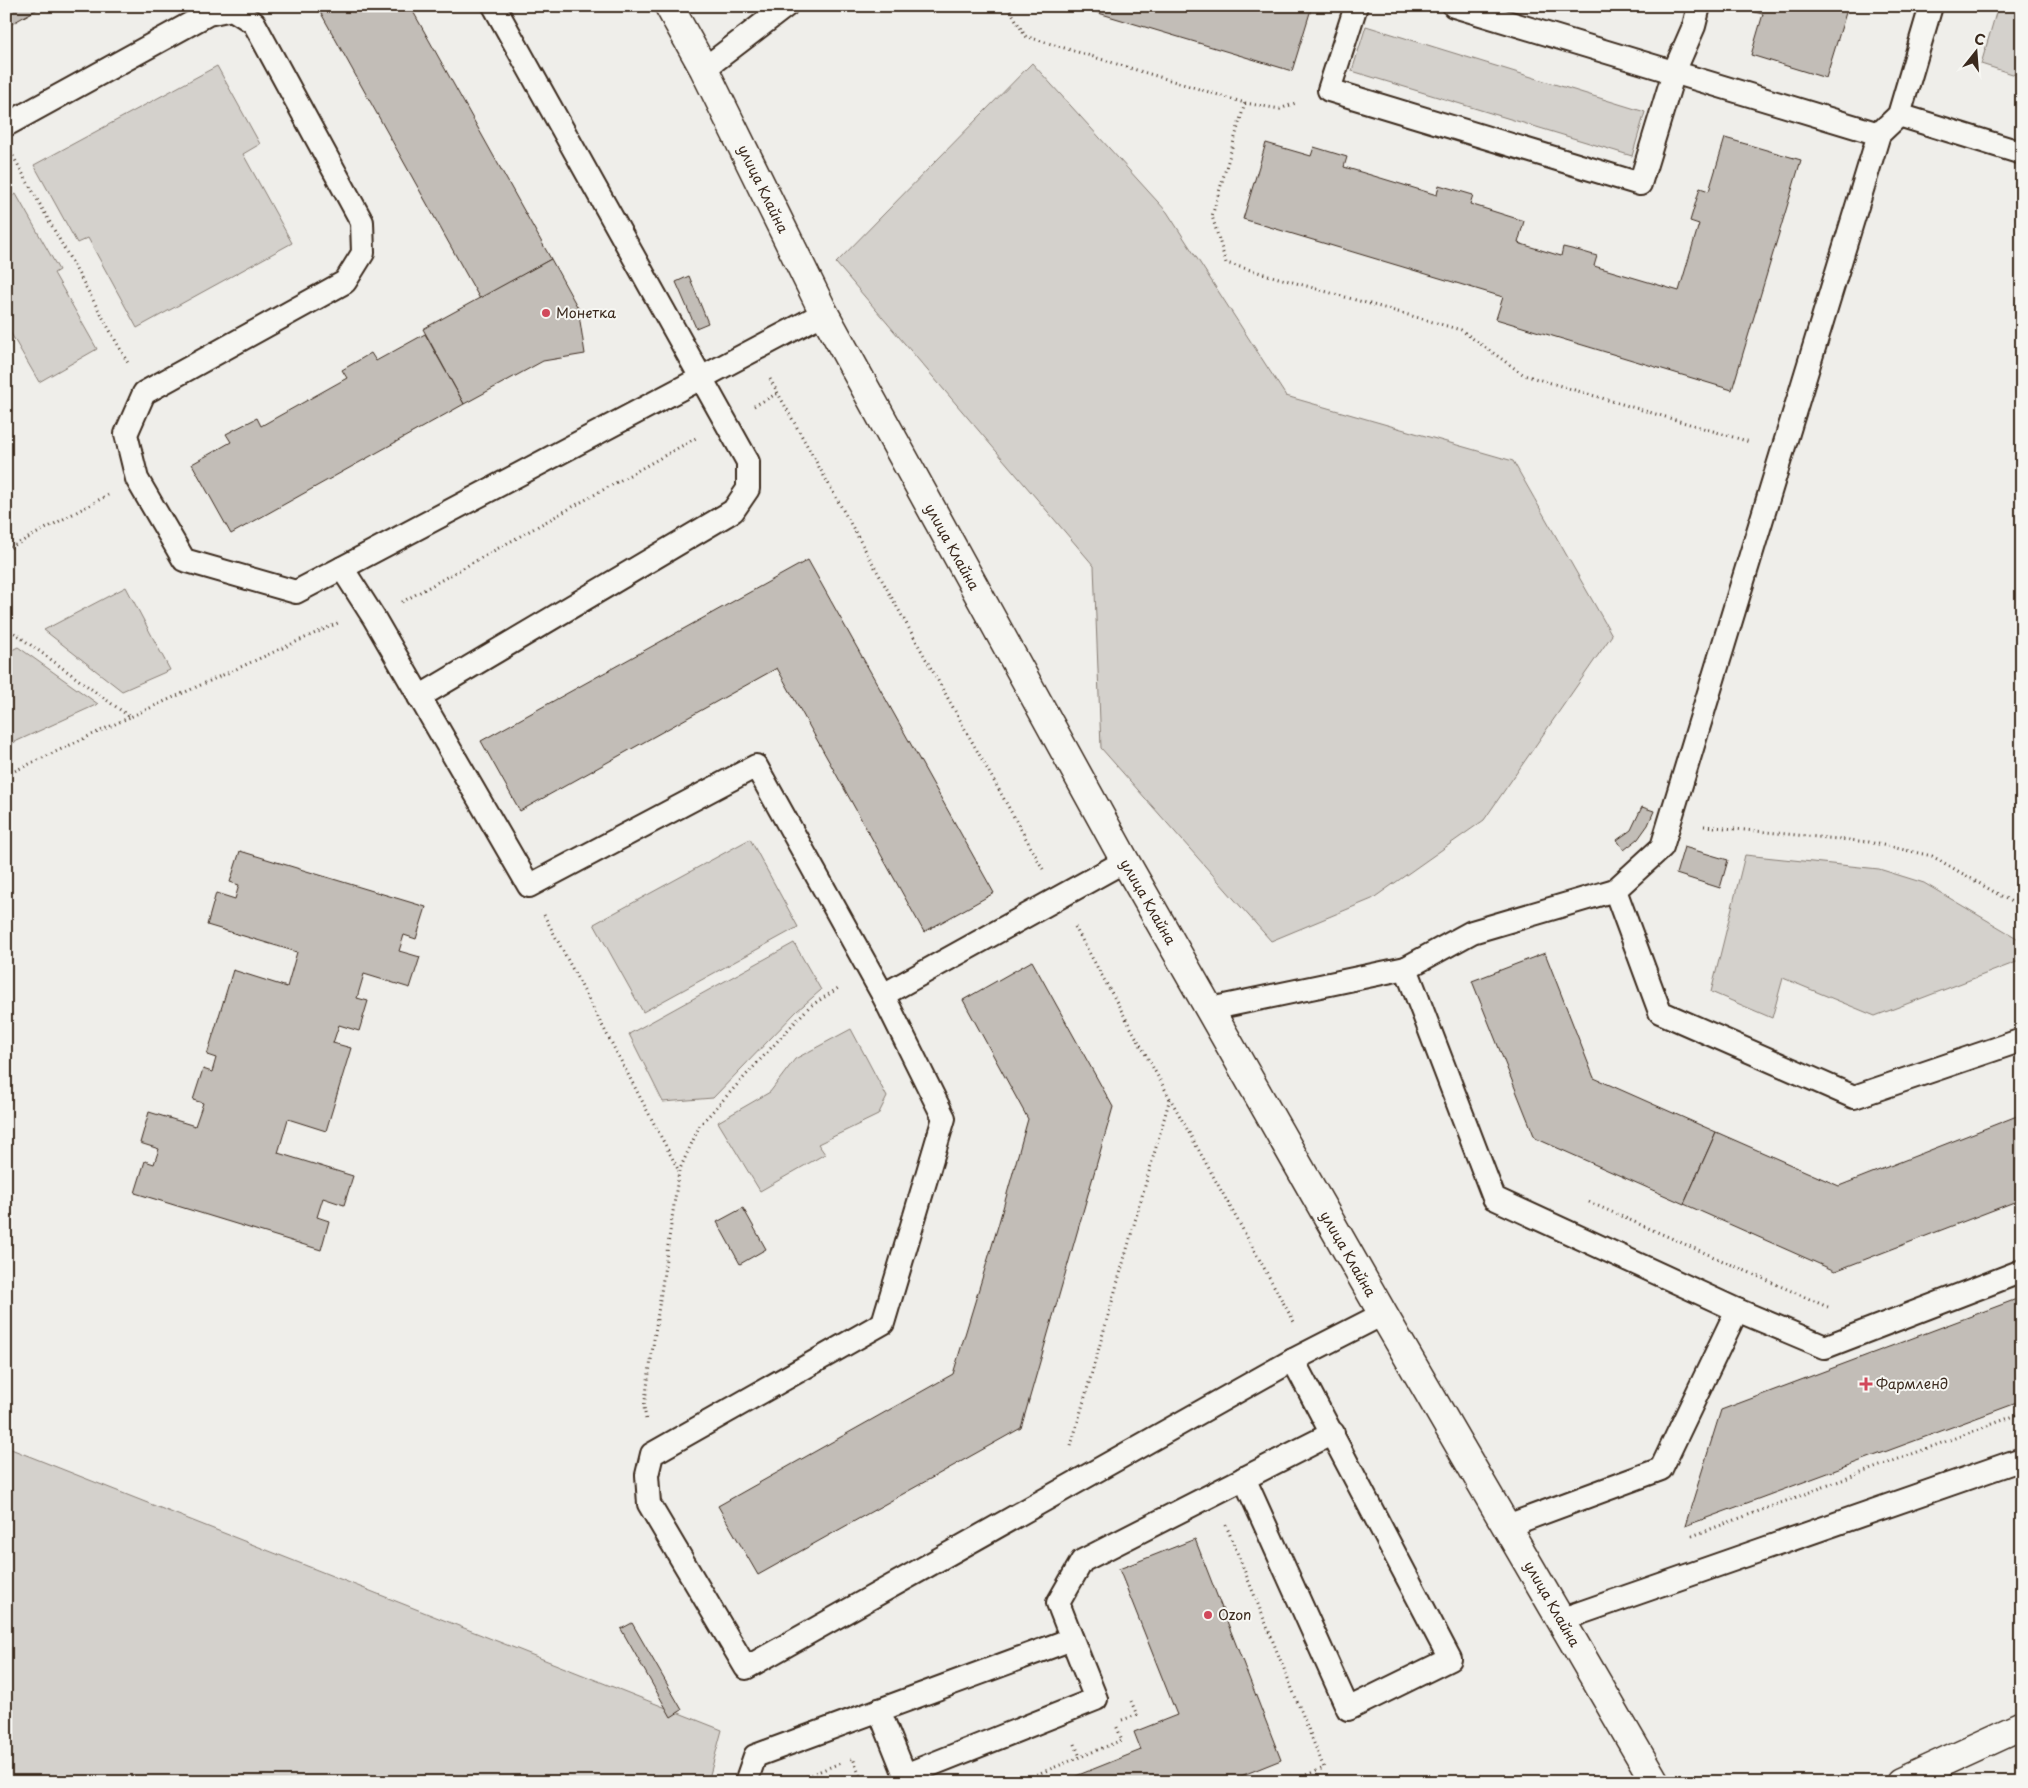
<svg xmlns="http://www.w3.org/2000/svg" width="2028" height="1788" font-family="'Playpen Sans',sans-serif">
<rect width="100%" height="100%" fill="#efeeea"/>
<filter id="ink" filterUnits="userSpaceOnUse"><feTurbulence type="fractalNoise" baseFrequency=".02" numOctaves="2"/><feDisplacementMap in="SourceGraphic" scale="10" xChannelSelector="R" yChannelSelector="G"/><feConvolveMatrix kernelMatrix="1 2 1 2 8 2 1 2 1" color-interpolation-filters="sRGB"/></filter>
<g filter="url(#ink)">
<g fill="#d4d1cc" stroke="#887e75">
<polygon points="1998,6 2022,6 2022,77 1981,64"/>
<polygon points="1366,26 1645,112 1632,156 1352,71"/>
<polygon points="1032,63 1167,212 1286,396 1513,461 1612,635 1484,820 1372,899 1271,941 1101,748 1094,566 836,263"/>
<polygon points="217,66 260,144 243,154 292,243 137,328 88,238 77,243 34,165"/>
<polygon points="16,194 59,270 54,273 97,349 39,382 6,325 6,199"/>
<polygon points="126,587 170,670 122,691 44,630"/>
<polygon points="18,647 98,704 6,746 6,653"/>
<polygon points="750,839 798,927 643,1012 594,924"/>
<polygon points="1745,855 1879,869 1924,883 2022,941 2022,960 1875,1016 1783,978 1772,1018 1711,992"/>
<polygon points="794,943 821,990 797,1011 713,1098 663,1102 629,1034"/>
<polygon points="851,1029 887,1097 878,1115 818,1144 825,1154 760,1191 718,1122 770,1092 795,1059"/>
<polygon points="6,1447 722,1730 708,1782 6,1782"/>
</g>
<g fill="#c2bdb7" stroke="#3b2a1e">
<polygon points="6,6 43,6 6,27"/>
<polygon points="317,6 410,6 551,259 480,299"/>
<polygon points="1075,6 1312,6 1292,71"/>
<polygon points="1756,6 1848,6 1826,78 1751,55 1763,14 1754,12"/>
<polygon points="1725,138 1801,160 1732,390 1496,319 1503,297 1243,219 1266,143 1311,156 1314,147 1347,157 1344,167 1437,195 1439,185 1473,195 1470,204 1524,221 1518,243 1561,256 1563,247 1580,251 1597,256 1594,266 1679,291 1699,224 1690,221 1700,188 1709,191"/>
<polygon points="551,259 578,308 585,354 543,361 464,404 423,329"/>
<polygon points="689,276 708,323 696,328 676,282"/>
<polygon points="425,334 464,404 231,534 192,464 231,442 226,434 257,418 261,426 347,378 342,370 371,353 376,361"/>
<polygon points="808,560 994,893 924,932 777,668 520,811 481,741"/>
<polygon points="1642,807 1654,811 1648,825 1638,839 1624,850 1617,840 1631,830"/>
<polygon points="1684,847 1728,860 1720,888 1676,874"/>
<polygon points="240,851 426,907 416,939 404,935 399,951 420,957 410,988 364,974 357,998 368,1001 359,1031 339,1025 333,1043 351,1048 326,1131 288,1119 278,1153 353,1176 344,1205 323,1198 317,1217 329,1221 321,1250 135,1193 145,1161 154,1164 159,1149 140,1143 149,1112 195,1126 203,1103 193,1100 203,1069 212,1072 216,1058 207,1055 233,970 287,987 297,952 207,925 216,893 235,899 239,885 230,882"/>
<polygon points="1545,953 1594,1078 1716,1132 1684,1204 1535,1138 1472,981"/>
<polygon points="1032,961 1113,1107 1021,1428 758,1575 718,1506 953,1374 998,1226 1028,1119 963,1000"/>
<polygon points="2022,1114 2022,1199 1835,1271 1684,1204 1716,1132 1839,1186"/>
<polygon points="743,1208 766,1249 740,1264 717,1222"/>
<polygon points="2022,1297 2022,1401 1685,1526 1721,1410"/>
<polygon points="1195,1539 1281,1760 1226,1782 1061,1782 1141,1750 1134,1732 1177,1715 1119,1569"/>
<polygon points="632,1623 682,1710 671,1717 621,1629"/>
</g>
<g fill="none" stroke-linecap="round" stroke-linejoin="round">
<defs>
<g id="service">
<polyline points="1356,6 1329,90 1640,184 1674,72 1694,26 1699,6"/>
<polyline points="1454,6 1879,134"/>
<polyline points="1931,6 1899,115 1879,134 1662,847 1615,890 1472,932 1406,968 1494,1198 1737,1310 1825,1347 2022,1271"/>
<polyline points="704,69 786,6"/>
<polyline points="1899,115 2022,153"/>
<polyline points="6,125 208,14 232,9 254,23 362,222 363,253 345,282 144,393 126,434 137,479 184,560 296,592 342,568 374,618 529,886 756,766 883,995 944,1118 883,1323 652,1454 647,1475 649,1504 746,1668 1293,1360 1383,1314"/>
<polyline points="342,568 824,313"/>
<polyline points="419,697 733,511 748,489 748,462 494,6"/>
<polyline points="1615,890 1660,1012 1854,1097 2022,1040"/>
<polyline points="883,995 1125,861"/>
<polyline points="1210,1009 1406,968"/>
<polyline points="1244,1478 1348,1709 1450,1659 1293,1360"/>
<polyline points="1507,1526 1661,1469 1737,1310"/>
<polyline points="1560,1620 2022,1459"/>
<polyline points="879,1710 905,1775 1096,1699 1072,1639"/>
<polyline points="746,1782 755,1756 1072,1639 1058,1603 1082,1561 1333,1433"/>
</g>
<polyline id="minor" points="669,6 704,69 824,313 1125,861 1383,1314 1655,1782"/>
<polyline id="secondary" points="1900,1782 2022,1726"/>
</defs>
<use href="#service" stroke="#3b2a1e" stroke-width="26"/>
<use href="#minor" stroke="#3b2a1e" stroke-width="31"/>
<use href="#secondary" stroke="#3b2a1e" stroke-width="31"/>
<g stroke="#3b2a1e" stroke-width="3" stroke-dasharray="1 4" stroke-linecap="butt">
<polyline points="1008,6 1025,36 1245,103 1212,216 1226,263 1461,330 1524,375 1750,442"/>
<polyline points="1245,103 1280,109 1298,102"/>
<polyline points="13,156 128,363"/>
<polyline points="770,379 1043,869"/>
<polyline points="754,406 778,393"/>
<polyline points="6,550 108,495"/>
<polyline points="402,602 696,438"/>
<polyline points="6,627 130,717 338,623"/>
<polyline points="6,775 130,717"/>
<polyline points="1704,826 1869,842 1932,856 2022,908"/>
<polyline points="544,915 679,1171"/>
<polyline points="1075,927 1294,1322"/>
<polyline points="1589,1202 1830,1308"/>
<polyline points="646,1419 644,1407 679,1171 700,1125 809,1007 840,987"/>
<polyline points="1071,1446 1170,1098"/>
<polyline points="1226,1525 1324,1768 1288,1782"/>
<polyline points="1692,1536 2022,1413"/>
<polyline points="1122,1720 1137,1715 1131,1701"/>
<polyline points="1075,1744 1080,1757"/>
<polyline points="851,1759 853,1758 862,1782"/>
<polyline points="792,1782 843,1762"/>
<polyline points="1018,1782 1122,1740 1116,1725"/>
</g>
<use href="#service" stroke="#f6f6f2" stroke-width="22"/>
<use href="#minor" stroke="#f6f6f2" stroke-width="28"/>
<use href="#secondary" stroke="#f6f6f2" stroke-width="28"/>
</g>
</g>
<g fill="#d1495b" stroke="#f6f6f2" stroke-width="2">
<circle cx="546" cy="313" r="5"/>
<path d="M1863.5 1376.5h5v5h5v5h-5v5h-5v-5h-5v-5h5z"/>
<circle cx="1208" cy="1615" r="5"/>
</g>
<g text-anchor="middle" stroke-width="4" stroke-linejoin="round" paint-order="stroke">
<g font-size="14" fill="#3b2a1e" stroke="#f6f6f2">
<text transform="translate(763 189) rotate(64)" y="5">улица Клайна</text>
<text transform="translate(952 547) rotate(61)" y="5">улица Клайна</text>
<text transform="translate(1148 902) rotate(60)" y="5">улица Клайна</text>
<text transform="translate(1348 1254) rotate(60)" y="5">улица Клайна</text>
<text transform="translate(1552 1604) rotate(60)" y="5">улица Клайна</text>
</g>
<g font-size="14" fill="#3b2a1e" stroke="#f6f6f2" text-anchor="start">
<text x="556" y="318">Монетка</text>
<text x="1876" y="1389">Фармленд</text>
<text x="1218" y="1620">Ozon</text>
</g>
</g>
<rect width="2028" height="1788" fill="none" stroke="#f6f6f2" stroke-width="25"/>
<rect x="12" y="12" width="2003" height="1763" fill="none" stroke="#3b2a1e" stroke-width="2" filter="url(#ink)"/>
<g transform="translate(1976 52) rotate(17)" stroke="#f6f6f2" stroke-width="4" paint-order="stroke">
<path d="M0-4L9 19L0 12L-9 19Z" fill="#3b2a1e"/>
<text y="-8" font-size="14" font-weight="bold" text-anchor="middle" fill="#3b2a1e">С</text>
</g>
</svg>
